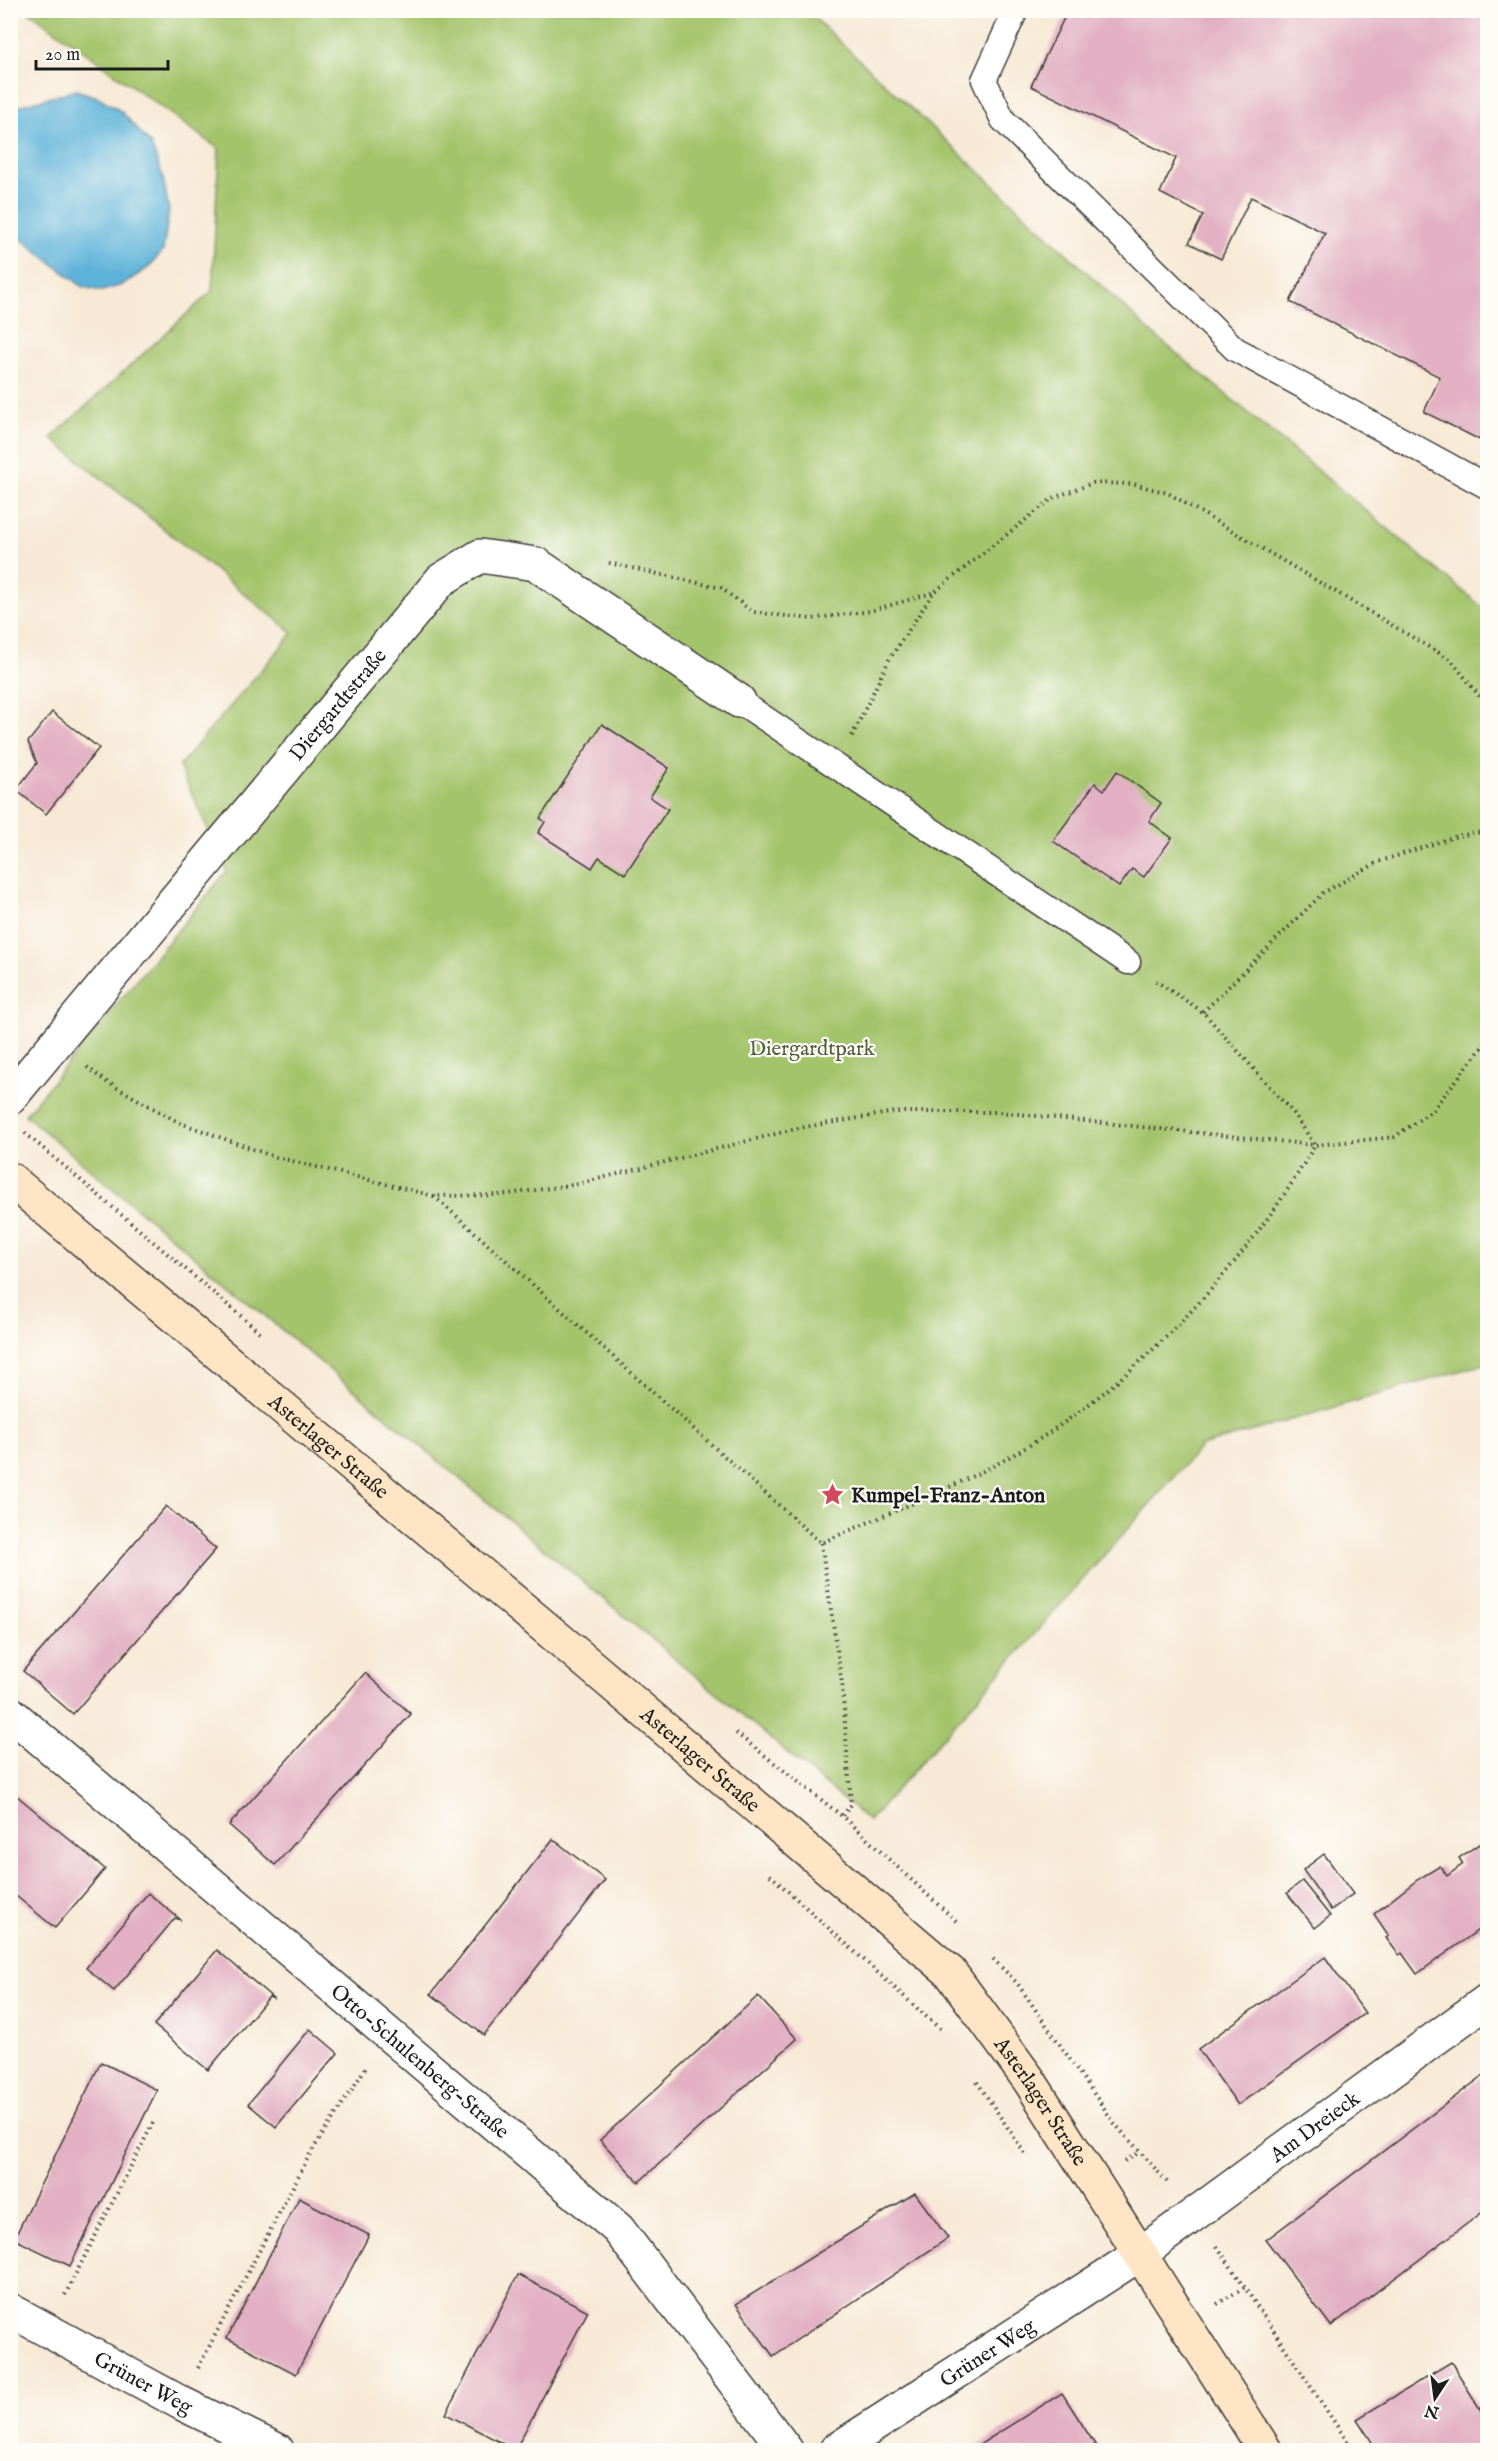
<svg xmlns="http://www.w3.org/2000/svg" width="1498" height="2461" font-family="'IM FELL English',serif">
<rect width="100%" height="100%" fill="#fdfcf7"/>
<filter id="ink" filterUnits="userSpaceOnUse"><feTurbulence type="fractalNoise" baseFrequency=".0167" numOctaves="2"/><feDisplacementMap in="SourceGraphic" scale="12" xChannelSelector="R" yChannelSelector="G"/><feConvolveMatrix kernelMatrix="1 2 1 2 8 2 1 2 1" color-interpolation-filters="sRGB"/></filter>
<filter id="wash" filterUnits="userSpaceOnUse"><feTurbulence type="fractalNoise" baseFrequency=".008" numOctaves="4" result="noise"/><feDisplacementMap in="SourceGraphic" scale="24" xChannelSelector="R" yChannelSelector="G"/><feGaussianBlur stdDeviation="1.35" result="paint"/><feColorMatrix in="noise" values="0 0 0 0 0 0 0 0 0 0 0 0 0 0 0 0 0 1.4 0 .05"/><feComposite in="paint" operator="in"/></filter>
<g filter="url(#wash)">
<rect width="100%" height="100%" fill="#f7e9d5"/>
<polygon fill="#a4c46c" stroke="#607044" stroke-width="1.5" points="28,11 807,11 1152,333 1487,611 1487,1363 1201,1446 869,1821 25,1115 227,871 179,766 293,633 51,438 212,291 219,149"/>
<polygon fill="#5db2d9" stroke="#3c677a" stroke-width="1.5" points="76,90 100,98 122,112 151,145 163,177 169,211 163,251 148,268 122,285 102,291 83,287 11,231 11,108"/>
<g id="blocks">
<g fill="#e2b0c2">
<polygon points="1068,10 1488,10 1488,444 1424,412 1440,377 1290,302 1325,233 1251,197 1221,259 1189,243 1203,215 1160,193 1176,158 1031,86"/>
<polygon points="52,712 99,748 46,814 16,790 37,763 28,742"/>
<polygon points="602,724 669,768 650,797 668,809 625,874 599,857 592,868 538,833 545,822 540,818"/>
<polygon points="1117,771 1161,803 1149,821 1172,838 1144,877 1132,869 1119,887 1053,841 1095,783 1104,790"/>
<polygon points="166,1506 216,1549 73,1714 23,1671"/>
<polygon points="365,1673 411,1714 275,1865 229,1825"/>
<polygon points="10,1790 105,1869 55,1928 10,1891"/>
<polygon points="553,1839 605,1880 484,2035 431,1994"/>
<polygon points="1479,1844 1483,1849 1488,1846 1488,1923 1417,1974 1402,1953 1399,1955 1386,1938 1389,1936 1374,1914 1417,1880 1440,1866 1447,1876 1463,1864 1459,1858"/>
<polygon points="1324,1854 1353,1894 1331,1910 1303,1870"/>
<polygon points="1302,1881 1330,1916 1315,1928 1287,1893"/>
<polygon points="148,1893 181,1920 175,1918 114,1991 86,1968"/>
<polygon points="217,1950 274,1999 269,1997 208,2070 154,2025"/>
<polygon points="1325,1957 1365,2013 1238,2105 1198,2049"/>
<polygon points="758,1996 797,2039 639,2182 600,2140"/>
<polygon points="310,2029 338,2053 276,2127 248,2104"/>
<polygon points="101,2062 157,2090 70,2266 14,2239"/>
<polygon points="1488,2072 1488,2208 1331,2326 1266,2240"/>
<polygon points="915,2193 948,2238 773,2356 736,2304"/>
<polygon points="299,2198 369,2235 296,2374 227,2338"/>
<polygon points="518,2275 588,2311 515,2450 446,2414"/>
<polygon points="1451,2362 1488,2422 1488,2450 1377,2450 1357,2419"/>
<polygon points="1062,2393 1096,2446 1089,2450 971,2450"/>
</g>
</g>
</g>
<g filter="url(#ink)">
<use href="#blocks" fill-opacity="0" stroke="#3d3b38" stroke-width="1.5"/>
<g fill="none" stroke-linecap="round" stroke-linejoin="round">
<defs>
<g id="service">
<polyline points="1016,10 984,80 1003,120 1235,349 1488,487"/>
<polyline points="739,701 1128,962"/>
</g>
<g id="minor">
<path id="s1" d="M10,1098L441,580L480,556L536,564L739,701"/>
<path id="s2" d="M10,1713L618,2229L786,2450"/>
<path id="s3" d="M10,2310L181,2403L277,2450"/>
<path id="s4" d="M836,2450L1140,2254L1488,2000"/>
</g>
<g id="secondary">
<path id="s5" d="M10,1179L578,1655L950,1972L1029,2080L1265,2450"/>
</g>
</defs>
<use href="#service" stroke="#3d3b38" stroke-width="27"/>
<use href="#minor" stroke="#3d3b38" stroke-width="36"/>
<use href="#secondary" stroke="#3d3b38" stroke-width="36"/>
<g stroke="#3d3b38" stroke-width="4" stroke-dasharray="1.5 4.5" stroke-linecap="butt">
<polyline points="609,563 721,588 753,612 811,619 870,611 932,593"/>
<polyline points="852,736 889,660 933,593 1053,498 1093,483 1133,484 1168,493 1451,660 1488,707"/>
<polyline points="1203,1012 1323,893 1378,862 1457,836 1488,831"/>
<polyline points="87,1067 105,1081 178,1122 272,1156 434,1196 501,1195 578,1184 799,1128 895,1112 999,1112 1315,1145 1394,1137 1432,1111 1488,1040"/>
<polyline points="25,1133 262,1334"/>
<path d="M434,1196L821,1543C877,1518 936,1495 991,1467C1121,1400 1243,1271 1315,1145L1294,1114L1203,1012L1156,981"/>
<polyline points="821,1543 842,1683 851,1805 842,1816"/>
<polyline points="736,1733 842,1816 956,1921"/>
<polyline points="770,1875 940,2029"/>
<polyline points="993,1959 1017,1983 1115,2124 1169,2184"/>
<polyline points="977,2082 1026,2155"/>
<polyline points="1125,2161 1140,2152"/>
<polyline points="1217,2246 1353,2450"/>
<polyline points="65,2295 153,2123"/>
<polyline points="1217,2304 1245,2287"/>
<polyline points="198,2368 310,2154 367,2066"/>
</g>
<use href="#service" stroke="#fff" stroke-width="24"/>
<use href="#minor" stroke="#fff" stroke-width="33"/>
<use href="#secondary" stroke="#fee5c5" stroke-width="33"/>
</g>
</g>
<defs>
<symbol id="sight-bare" viewBox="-9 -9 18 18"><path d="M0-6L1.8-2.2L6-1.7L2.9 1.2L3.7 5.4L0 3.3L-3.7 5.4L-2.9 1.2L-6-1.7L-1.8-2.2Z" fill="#d1495b" stroke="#fdfcf7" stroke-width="2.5" paint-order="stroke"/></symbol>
</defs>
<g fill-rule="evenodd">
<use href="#sight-bare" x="816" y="1478" width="33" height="33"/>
</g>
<g text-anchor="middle" stroke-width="4.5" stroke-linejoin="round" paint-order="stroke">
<g font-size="21" fill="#1c1c1c" stroke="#fdfcf7">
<text dy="7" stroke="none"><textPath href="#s1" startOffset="512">Diergardtstraße</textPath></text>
<text dy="7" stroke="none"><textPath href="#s5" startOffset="416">Asterlager Straße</textPath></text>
<text dy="7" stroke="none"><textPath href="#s5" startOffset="902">Asterlager Straße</textPath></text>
<text dy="7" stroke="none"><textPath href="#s2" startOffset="538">Otto-Schulenberg-Straße</textPath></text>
<text dy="7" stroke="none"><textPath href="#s5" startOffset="1388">Asterlager Straße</textPath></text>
<text dy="7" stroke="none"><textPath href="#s4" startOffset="578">Am Dreieck</textPath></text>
<text dy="7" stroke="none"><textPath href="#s4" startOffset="180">Grüner Weg</textPath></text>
<text dy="7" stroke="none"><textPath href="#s3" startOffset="152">Grüner Weg</textPath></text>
</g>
<g font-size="21" fill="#525f3c" stroke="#fdfcf7">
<text x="812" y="1055">Diergardtpark</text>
</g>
<g font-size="21" font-weight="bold" fill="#1c1c1c" stroke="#fdfcf7" text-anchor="start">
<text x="851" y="1502">Kumpel-Franz-Anton</text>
</g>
</g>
<rect width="1498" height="2461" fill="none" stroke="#fdfcf7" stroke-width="36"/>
<g transform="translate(1435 2398) rotate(193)" stroke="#fdfcf7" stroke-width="4.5" paint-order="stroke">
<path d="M0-4.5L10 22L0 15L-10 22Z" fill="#1c1c1c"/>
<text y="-9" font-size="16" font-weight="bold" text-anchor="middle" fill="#1c1c1c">N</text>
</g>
<path d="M36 60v9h132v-9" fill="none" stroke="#1c1c1c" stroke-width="3"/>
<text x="45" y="60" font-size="18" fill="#1c1c1c" stroke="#fdfcf7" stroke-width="4.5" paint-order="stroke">20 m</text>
</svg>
